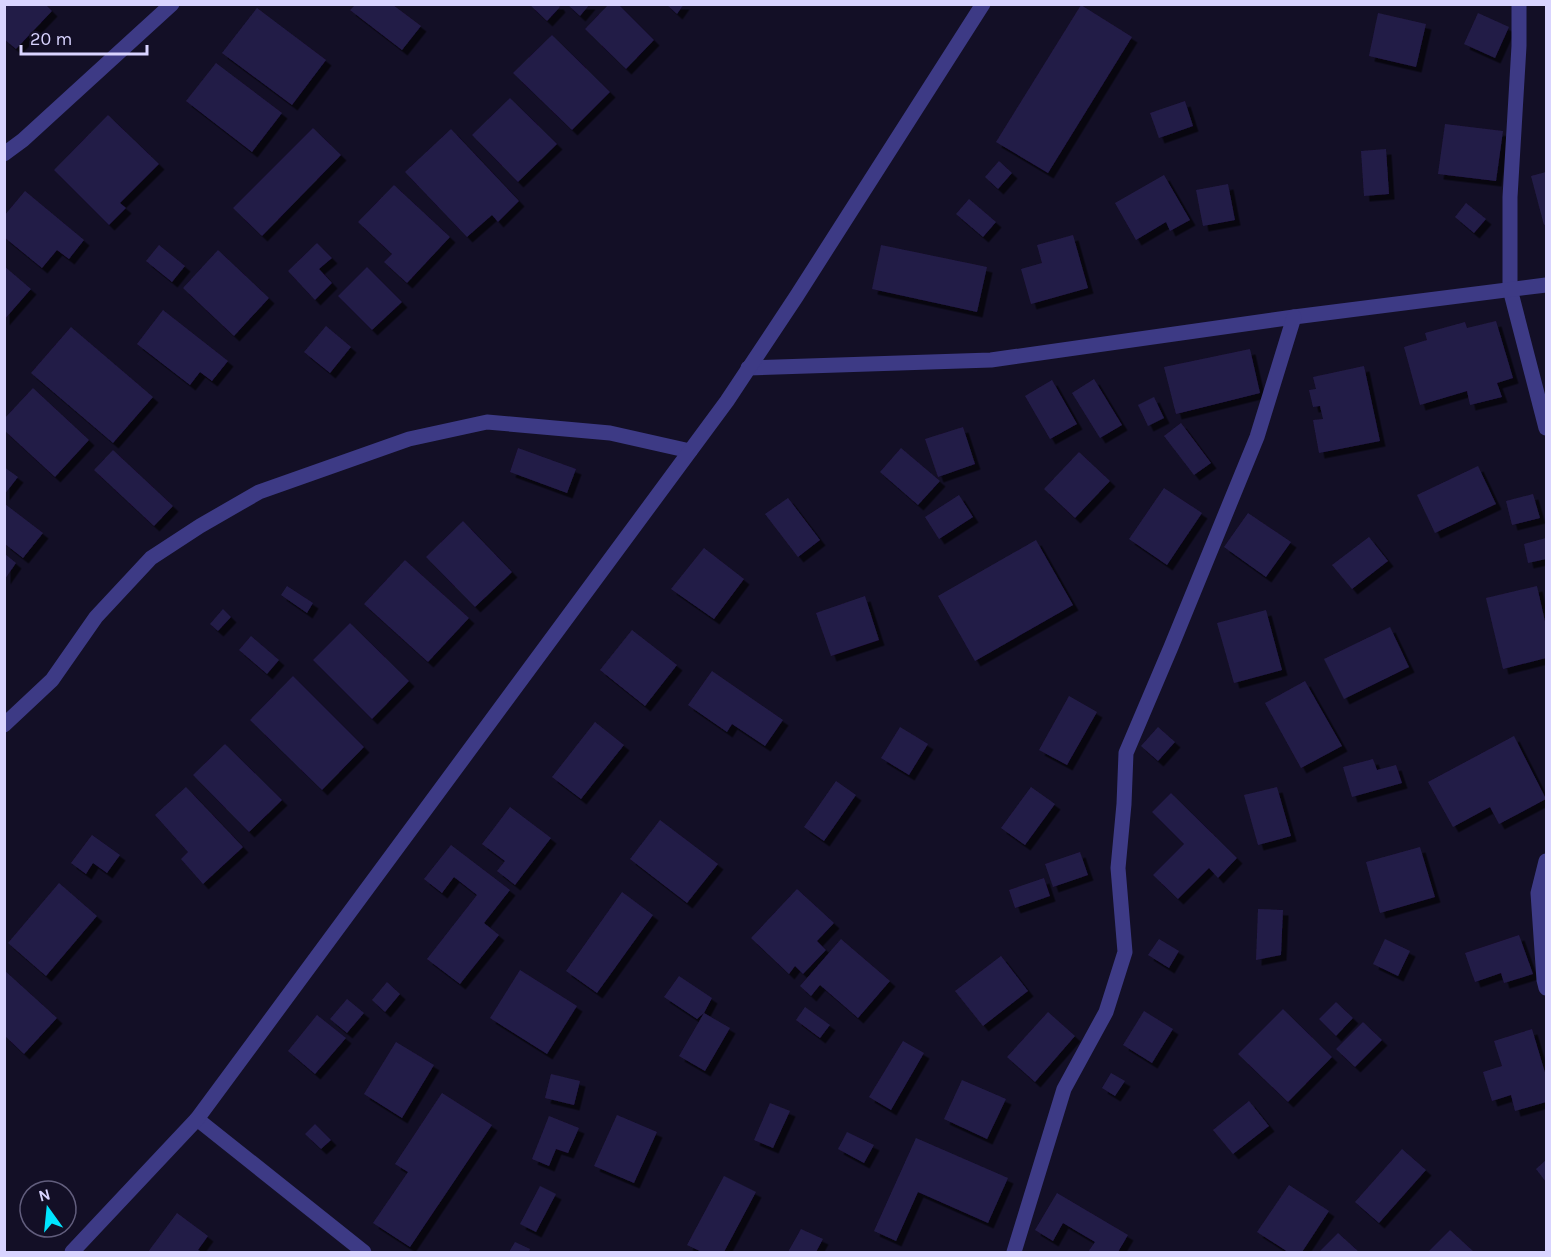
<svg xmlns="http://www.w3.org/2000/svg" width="1551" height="1257" font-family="Karla,sans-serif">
<defs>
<filter id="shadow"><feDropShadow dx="5.5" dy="5.5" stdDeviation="0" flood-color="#0009"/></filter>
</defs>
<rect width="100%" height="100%" fill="#130f26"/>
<g fill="#241b47" filter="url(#shadow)">
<polygon points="4,4 45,4 52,11 16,49 4,39"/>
<polygon points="529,4 558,4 560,7 547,21"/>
<polygon points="567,4 590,4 580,16"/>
<polygon points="609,4 618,4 654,40 626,69 585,29"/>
<polygon points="666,4 684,4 677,14"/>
<polygon points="355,5 393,5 421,26 402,50 350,10"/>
<polygon points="1081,5 1132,37 1048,173 996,142"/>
<polygon points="257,8 326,60 292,105 222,53"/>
<polygon points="1378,13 1426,24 1416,67 1369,56"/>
<polygon points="1478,13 1509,27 1495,58 1464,44"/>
<polygon points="552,35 610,92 572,130 513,73"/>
<polygon points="216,63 282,113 252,152 186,101"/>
<polygon points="510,98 557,144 518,182 472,135"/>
<polygon points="1185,101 1193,126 1159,138 1150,113"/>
<polygon points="108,115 159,164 120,203 126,208 109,225 54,170"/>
<polygon points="1445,124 1503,131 1496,181 1438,174"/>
<polygon points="313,128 341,155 262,236 233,208"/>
<polygon points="451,129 519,201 498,222 492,215 467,237 405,172"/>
<polygon points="1386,149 1389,194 1364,196 1361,151"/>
<polygon points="999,161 1012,173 998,189 985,177"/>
<polygon points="1546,172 1546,224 1544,225 1531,176"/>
<polygon points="1164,175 1190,220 1170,231 1166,222 1136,240 1115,203"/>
<polygon points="1228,184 1235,220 1203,226 1196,190"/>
<polygon points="394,185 450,237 407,283 384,262 392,254 358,222"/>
<polygon points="25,191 84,240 69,259 57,250 42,268 4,237 4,216"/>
<polygon points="969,199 996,222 983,237 956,214"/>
<polygon points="1466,203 1486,219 1474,233 1455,217"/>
<polygon points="1073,235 1088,288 1031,304 1021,269 1042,263 1037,245"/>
<polygon points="317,243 332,258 319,269 332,283 315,300 288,271"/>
<polygon points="159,245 185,266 172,282 146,261"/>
<polygon points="881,245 987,267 977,312 872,289"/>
<polygon points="218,250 269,298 234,336 183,288"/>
<polygon points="4,266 31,289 4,320"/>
<polygon points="367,267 402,302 372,330 338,296"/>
<polygon points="163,310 228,361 212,381 200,372 190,385 137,344"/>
<polygon points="1496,321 1513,378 1497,383 1502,397 1470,405 1467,391 1420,405 1404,347 1427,340 1425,333 1465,322 1467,328"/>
<polygon points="326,326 351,347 330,373 304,352"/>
<polygon points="71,327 153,397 113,443 31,373"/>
<polygon points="1250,349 1260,393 1176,414 1164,367"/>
<polygon points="1364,366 1380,441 1319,453 1313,420 1323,419 1320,406 1313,407 1309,390 1316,389 1313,377"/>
<polygon points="1094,379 1122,425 1100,438 1072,393"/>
<polygon points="1052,380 1077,424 1050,439 1025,396"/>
<polygon points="33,388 89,440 55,477 4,430 4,419"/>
<polygon points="1154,397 1164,418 1148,426 1138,405"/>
<polygon points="1181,423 1211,463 1194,475 1164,436"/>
<polygon points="963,427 975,464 938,477 925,439"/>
<polygon points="518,448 576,469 567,493 510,472"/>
<polygon points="901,448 940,481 918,505 880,472"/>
<polygon points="113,450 173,506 154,526 94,470"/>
<polygon points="1079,452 1110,481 1075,518 1044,489"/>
<polygon points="1478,466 1496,504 1435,533 1417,495"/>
<polygon points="4,467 18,477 4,495"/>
<polygon points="1164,488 1202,513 1167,565 1129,539"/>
<polygon points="1533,494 1540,518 1512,525 1506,501"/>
<polygon points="959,495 973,517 939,539 925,517"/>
<polygon points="788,498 820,540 798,557 765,514"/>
<polygon points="5,504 43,533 23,558 5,544"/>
<polygon points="1248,513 1291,542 1266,577 1224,547"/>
<polygon points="463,521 512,572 475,607 426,557"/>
<polygon points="1369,537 1388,561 1352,589 1332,565"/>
<polygon points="1546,538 1546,559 1528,563 1524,544"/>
<polygon points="1036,540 1073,605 975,661 938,596"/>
<polygon points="704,548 744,579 714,619 671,589"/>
<polygon points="5,554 16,563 5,579"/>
<polygon points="405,560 469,618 428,662 364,604"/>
<polygon points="287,586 313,603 307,613 281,595"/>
<polygon points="1537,586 1546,626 1546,658 1503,669 1486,598"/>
<polygon points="865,596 879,640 831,656 816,613"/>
<polygon points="223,609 231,617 218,631 210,624"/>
<polygon points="1266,610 1282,670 1234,683 1217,623"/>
<polygon points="350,623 409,681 372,719 313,660"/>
<polygon points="1390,627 1409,667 1344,699 1324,659"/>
<polygon points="632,630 677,665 645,706 600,670"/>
<polygon points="251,636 279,660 267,674 239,650"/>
<polygon points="712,671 783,720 765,746 732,724 727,732 688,705"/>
<polygon points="293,676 364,747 322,790 250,720"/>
<polygon points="1305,681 1342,746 1301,768 1265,703"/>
<polygon points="1069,696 1097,712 1067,765 1039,750"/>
<polygon points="595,722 624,745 581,799 552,777"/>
<polygon points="900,727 928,744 909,775 881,758"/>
<polygon points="1158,727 1175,742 1158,761 1141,746"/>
<polygon points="1514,736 1546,799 1499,824 1490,807 1453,827 1428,782"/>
<polygon points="225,744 282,800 249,832 193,775"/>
<polygon points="1373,759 1377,770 1396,765 1402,783 1352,797 1343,767"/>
<polygon points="836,781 856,795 824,841 804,827"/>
<polygon points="186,787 243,847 203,884 181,859 188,852 155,815"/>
<polygon points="1031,787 1055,804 1025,845 1001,828"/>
<polygon points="1277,787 1291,836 1258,845 1244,795"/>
<polygon points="1171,793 1237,858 1218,878 1209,868 1178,899 1153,875 1184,844 1152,812"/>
<polygon points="510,807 551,838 515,885 497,871 505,861 482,844"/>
<polygon points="660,820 718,864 687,903 630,859"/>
<polygon points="92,835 120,855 107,873 93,863 86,874 71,863"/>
<polygon points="451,845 510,890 484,923 499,935 460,984 427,959 477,895 454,877 442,893 424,879"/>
<polygon points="1420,847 1435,897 1380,913 1366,862"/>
<polygon points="1080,852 1088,875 1053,887 1045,864"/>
<polygon points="1044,878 1050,896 1015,908 1009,890"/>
<polygon points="59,883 97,916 46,976 8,943"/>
<polygon points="797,889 834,923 817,941 826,950 803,974 795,966 789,974 751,938"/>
<polygon points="622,892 653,915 597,993 566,971"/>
<polygon points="1258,909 1283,910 1281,955 1256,960"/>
<polygon points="1519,935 1533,974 1504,983 1501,973 1475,982 1465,953"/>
<polygon points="841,939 890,981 858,1018 820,985 811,996 800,986"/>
<polygon points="1159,939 1179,951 1169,968 1148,955"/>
<polygon points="1385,939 1410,951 1398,976 1373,964"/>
<polygon points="1001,956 1028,991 983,1026 955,991"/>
<polygon points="4,970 57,1018 24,1054 4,1035"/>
<polygon points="520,970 577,1006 547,1054 490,1018"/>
<polygon points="679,976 712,998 704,1013 730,1028 705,1071 679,1056 704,1013 697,1019 664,997"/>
<polygon points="387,982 400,994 385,1012 372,1000"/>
<polygon points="347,999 364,1013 347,1033 330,1019"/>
<polygon points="1336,1002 1353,1018 1336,1036 1319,1019"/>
<polygon points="805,1007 830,1025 820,1038 796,1020"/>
<polygon points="1283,1009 1332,1057 1288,1102 1238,1054"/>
<polygon points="1144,1011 1173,1029 1152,1063 1123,1045"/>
<polygon points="1048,1012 1075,1036 1035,1082 1007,1057"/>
<polygon points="317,1015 346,1038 315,1074 288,1051"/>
<polygon points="1363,1022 1382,1040 1355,1067 1336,1049"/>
<polygon points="1532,1029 1546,1076 1546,1102 1515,1111 1511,1095 1492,1101 1483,1072 1502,1066 1494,1041"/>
<polygon points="903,1041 924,1053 891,1110 869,1097"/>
<polygon points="396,1042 434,1065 402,1118 364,1094"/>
<polygon points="1111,1073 1125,1081 1115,1096 1102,1088"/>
<polygon points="551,1074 580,1081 574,1105 545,1098"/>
<polygon points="962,1080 1006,1099 987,1139 944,1119"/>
<polygon points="442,1093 492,1125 410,1247 373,1223 408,1172 395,1164"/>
<polygon points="1249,1101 1269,1126 1233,1154 1213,1130"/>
<polygon points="770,1103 790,1111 773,1148 754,1140"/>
<polygon points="617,1115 657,1132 634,1183 594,1166"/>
<polygon points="549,1116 579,1128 568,1153 556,1149 549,1166 532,1159"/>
<polygon points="315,1124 331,1140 321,1149 305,1134"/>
<polygon points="847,1132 874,1145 864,1163 838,1149"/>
<polygon points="916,1138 1008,1178 988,1223 918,1192 896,1241 874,1231"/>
<polygon points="1402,1149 1426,1170 1379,1223 1355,1202"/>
<polygon points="1546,1160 1546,1182 1536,1169"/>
<polygon points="724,1176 756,1192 724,1252 702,1252 687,1245"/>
<polygon points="1289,1185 1329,1211 1302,1252 1288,1252 1257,1232"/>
<polygon points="540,1186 556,1194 536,1232 520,1224"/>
<polygon points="1057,1193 1128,1235 1118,1252 1088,1252 1095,1242 1063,1223 1053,1241 1035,1230"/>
<polygon points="177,1213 208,1236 198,1250 202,1252 148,1252"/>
<polygon points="801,1229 823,1239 816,1252 788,1252"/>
<polygon points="1450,1230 1474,1252 1428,1252"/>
<polygon points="1338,1233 1359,1252 1319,1252"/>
<polygon points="515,1242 530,1249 529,1252 509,1252"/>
</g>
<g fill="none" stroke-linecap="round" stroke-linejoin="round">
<g stroke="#3d3a85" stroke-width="15">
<polyline points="1519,4 1519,46 1510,197 1510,289 1546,428"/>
<polyline points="4,154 23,140 172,4"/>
<polyline points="748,368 991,360 1294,317 1546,285"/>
<polyline points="4,725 52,680 96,617 151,558 200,526 259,492 409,439 487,422 610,433 690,451"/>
<polyline points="1546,861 1538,893 1544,980 1546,988"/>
<polyline points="197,1119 364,1252"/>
<polyline points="72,1252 197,1119 727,401 796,297 983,4"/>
<polyline points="1014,1252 1064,1089 1106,1012 1125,952 1118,868 1124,804 1126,753 1171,647 1257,437 1294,317"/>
</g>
</g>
<rect width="1551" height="1257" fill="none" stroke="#d9d4ff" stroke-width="12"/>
<g transform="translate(48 1209) rotate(345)"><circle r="28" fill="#130f26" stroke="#625e7d" stroke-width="1.5"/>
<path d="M0-4.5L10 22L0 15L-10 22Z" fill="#00e5ff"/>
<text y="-9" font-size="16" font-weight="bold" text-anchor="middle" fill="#d9d4ff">N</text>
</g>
<path d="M21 45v9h126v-9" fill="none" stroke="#d9d4ff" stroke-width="3"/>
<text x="30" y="45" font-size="18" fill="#d9d4ff" stroke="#130f26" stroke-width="4.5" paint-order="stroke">20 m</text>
</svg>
